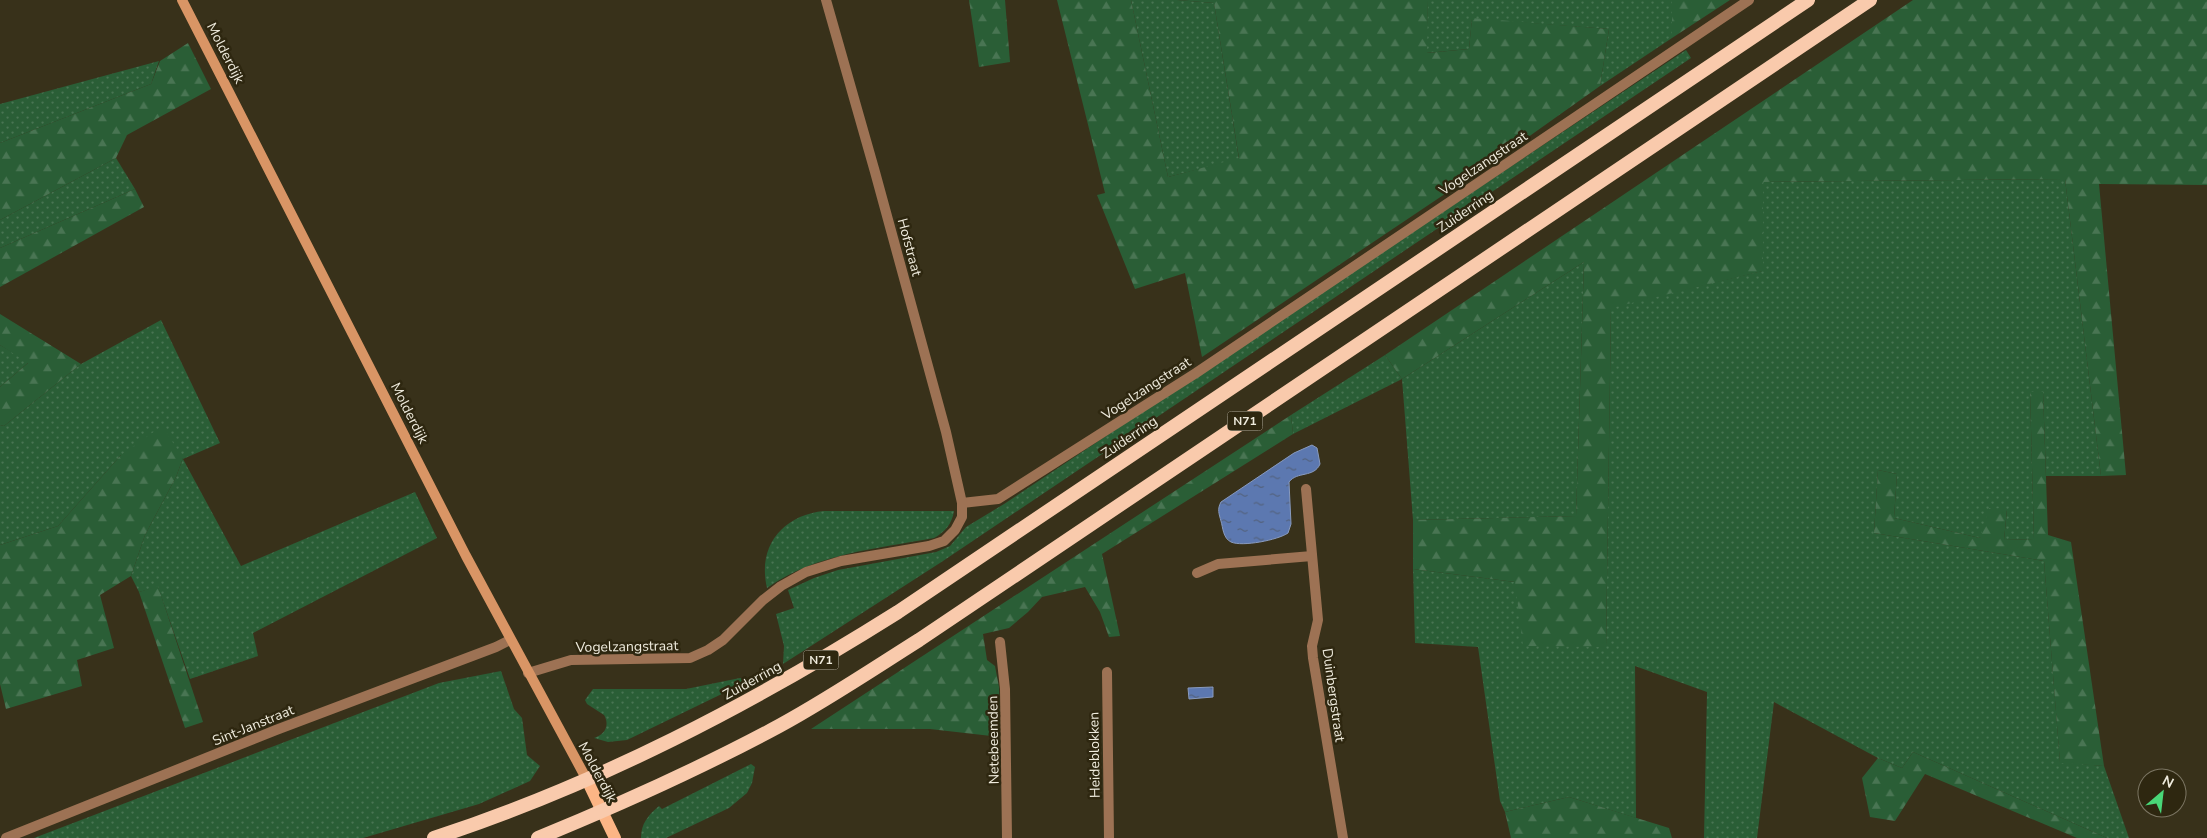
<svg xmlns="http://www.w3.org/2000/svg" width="2207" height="838" font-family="'Nunito Sans',sans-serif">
<defs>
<pattern id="grass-dots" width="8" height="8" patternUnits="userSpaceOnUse" patternTransform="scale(1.25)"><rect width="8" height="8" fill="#2a5e36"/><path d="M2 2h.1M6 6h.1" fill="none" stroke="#497553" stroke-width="1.8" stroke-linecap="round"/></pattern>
<pattern id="forest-firs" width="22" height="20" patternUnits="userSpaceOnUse" patternTransform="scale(1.25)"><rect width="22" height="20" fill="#2a5e36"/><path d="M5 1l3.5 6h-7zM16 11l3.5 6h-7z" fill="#497553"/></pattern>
<pattern id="water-ripples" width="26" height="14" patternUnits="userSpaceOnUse" patternTransform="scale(1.25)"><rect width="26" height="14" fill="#5c78b0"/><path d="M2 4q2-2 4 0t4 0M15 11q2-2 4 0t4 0" fill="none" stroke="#53627e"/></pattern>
</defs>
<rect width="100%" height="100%" fill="#38311a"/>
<g fill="url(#grass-dots)">
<polygon points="1131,0 1177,0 1214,3 1239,159 1168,177"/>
<polygon points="1428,0 1672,0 1672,38 1600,86 1609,29 1472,19 1469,49 1426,53"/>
<polygon points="1686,50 1691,58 943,561 783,664 784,646 776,614 794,608 788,590 814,578 838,570 936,552 950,546 966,527 1004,504"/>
<polygon points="159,61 151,84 0,143 0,104"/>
<polygon points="116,158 135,189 0,248 0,220"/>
<polygon points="2065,179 2101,476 2046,476 2043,392 2030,392 2034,539 2004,540 2007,510 1980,538 1894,518 1897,474 1878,470 1874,533 2044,561 2060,762 2104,766 2129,838 2107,838 1913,752 1902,768 1878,758 1774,702 1757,838 1704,838 1707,692 1635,666 1636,818 1569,797 1505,812 1500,801 1478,647 1415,643 1413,569 1515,582 1606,647 1611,307 1762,271 1763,182"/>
<polygon points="1584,262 1576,516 1413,520 1402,379 1293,434 1291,415 1385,355 1402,379"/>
<polygon points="161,320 220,443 183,459 241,566 415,492 437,538 253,633 258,656 190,679 158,587 139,592 131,576 145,535 176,477 183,458 121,455 58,526 0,545 0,425 4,426 81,364"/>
<polygon points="0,345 29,362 0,387"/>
<path d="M824,511H954C952,524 945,532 934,538C876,549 817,553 767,588C757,546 783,515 824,511Z"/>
<polygon points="501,671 514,709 522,718 527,755 540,766 530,781 479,804 363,838 34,838 439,683"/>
<path d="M740,678L750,680L749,683L732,689L627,740L608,742L594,738C605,735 610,725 604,715L587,704L585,700L593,689H686Z"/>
<path d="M751,764L755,767L752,783L747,793L729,808L666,838H641C641,824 648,815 659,806L662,809Z"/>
</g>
<g fill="url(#forest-firs)">
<polygon points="969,0 1005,0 1010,62 979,67"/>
<polygon points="1057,0 1131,0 1168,177 1239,158 1214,3 1177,0 1428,0 1427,53 1469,49 1472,18 1609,29 1600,86 1500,157 1202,357 1185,273 1135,289 1097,195 1105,193"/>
<polygon points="1672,0 1730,0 1672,38"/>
<polygon points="1913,0 2207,0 2207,185 2099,184 2126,475 2101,476 2065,179 1763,182 1763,271 1611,308 1606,647 1523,646 1515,582 1413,569 1413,520 1576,516 1584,262 1402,379 1385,355"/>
<polygon points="188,43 211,89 127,135 116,158 0,220 0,143 151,84 160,61"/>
<polygon points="135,189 144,207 0,287 0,248"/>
<polygon points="0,314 81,364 4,426 0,425 0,387 28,363 0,345"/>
<polygon points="2030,392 2043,392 2048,535 2071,542 2104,766 2060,763 2044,561 1874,533 1878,470 1897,474 1894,518 1980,538 1989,508 2007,509 2004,540 2034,539"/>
<polygon points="1291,415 1293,434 1102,554 1120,636 1109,637 1100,612 1085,587 1042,597 1028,612 1009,628 983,634 987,660 995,666 999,687 1000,737 930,729 811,729"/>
<polygon points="162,426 183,458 176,477 145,535 131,576 100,595 114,648 77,660 82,686 6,709 0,684 0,545 58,526 121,455"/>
<polygon points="158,586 203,722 185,728 139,592"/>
<polygon points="1913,752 2107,838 2077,838 1925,774 1895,821 1870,817 1862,778 1878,758 1902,768"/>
<polygon points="1569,797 1669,828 1672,838 1511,838 1505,812"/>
</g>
<g fill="url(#water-ripples)" stroke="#889abe">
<path d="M1312,445L1317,448L1320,464C1314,478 1297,471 1289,482L1291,524L1288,533C1278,540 1242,547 1231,542C1223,538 1223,528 1221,521C1219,514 1217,509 1221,502L1294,453Z"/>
<polygon points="1213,687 1213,697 1189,699 1188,688"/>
</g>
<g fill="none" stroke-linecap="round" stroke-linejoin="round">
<g stroke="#9d7254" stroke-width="10">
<polyline points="1306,489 1318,620 1312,646 1313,658 1343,838"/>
<polyline points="962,503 998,499 1196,373 1749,0"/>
<polyline points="1197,573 1218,564 1312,556"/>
<polyline points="1000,642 1005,689 1007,838"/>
<polyline points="1107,672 1109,838"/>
<polyline points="528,673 571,660 690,658 708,650 723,640 763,600 781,586 806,572 841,561 929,546 944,541 955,530 962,517 962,503 946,432 875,172 826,0"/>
<polyline points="6,838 276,730 496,647 510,640"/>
</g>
<polyline stroke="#d99565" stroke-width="10" points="182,0 466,556 587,780"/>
<polyline stroke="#fcb585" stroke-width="12" points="587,780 615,838"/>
<g stroke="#f9caac" stroke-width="14">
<path d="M434,838C599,784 752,704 898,612L1808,0"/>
<path d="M538,838C621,804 701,768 779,726C827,700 873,669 919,640L1870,0"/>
</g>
</g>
<g text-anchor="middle" stroke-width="5" stroke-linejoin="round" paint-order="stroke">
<g fill="#2e2710" stroke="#b5b0a0" stroke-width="1">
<rect x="1227.5" y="411.5" width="35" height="19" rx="4"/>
<rect x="803.5" y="650.5" width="35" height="19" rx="4"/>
</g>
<g font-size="12" font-weight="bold" fill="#efebdd">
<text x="1245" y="425">N71</text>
<text x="821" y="664">N71</text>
</g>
<g font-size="14" fill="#efebdd" stroke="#2e2710">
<text transform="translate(226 53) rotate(63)" y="5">Molderdijk</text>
<text transform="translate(1483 163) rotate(-34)" y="5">Vogelzangstraat</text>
<text transform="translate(1465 211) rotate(-34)" y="5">Zuiderring</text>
<text transform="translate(910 247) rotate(75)" y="5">Hofstraat</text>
<text transform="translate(1146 388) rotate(-33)" y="5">Vogelzangstraat</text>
<text transform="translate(410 413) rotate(63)" y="5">Molderdijk</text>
<text transform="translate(1129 437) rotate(-34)" y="5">Zuiderring</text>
<text transform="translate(627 646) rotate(-1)" y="5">Vogelzangstraat</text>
<text transform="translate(752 680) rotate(-29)" y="5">Zuiderring</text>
<text transform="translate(1334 695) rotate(82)" y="5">Duinbergstraat</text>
<text transform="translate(253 725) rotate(-22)" y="5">Sint-Janstraat</text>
<text transform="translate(993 740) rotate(-91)" y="5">Netebeemden</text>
<text transform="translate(1094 755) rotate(-91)" y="5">Heideblokken</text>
<text transform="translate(598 772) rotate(62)" y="5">Molderdijk</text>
</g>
</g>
<g transform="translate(2162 793) rotate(28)"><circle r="24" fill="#2e2710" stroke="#7b7562"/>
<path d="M0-4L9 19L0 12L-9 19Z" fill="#49d778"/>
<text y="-8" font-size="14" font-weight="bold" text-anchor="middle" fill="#efebdd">N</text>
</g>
</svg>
